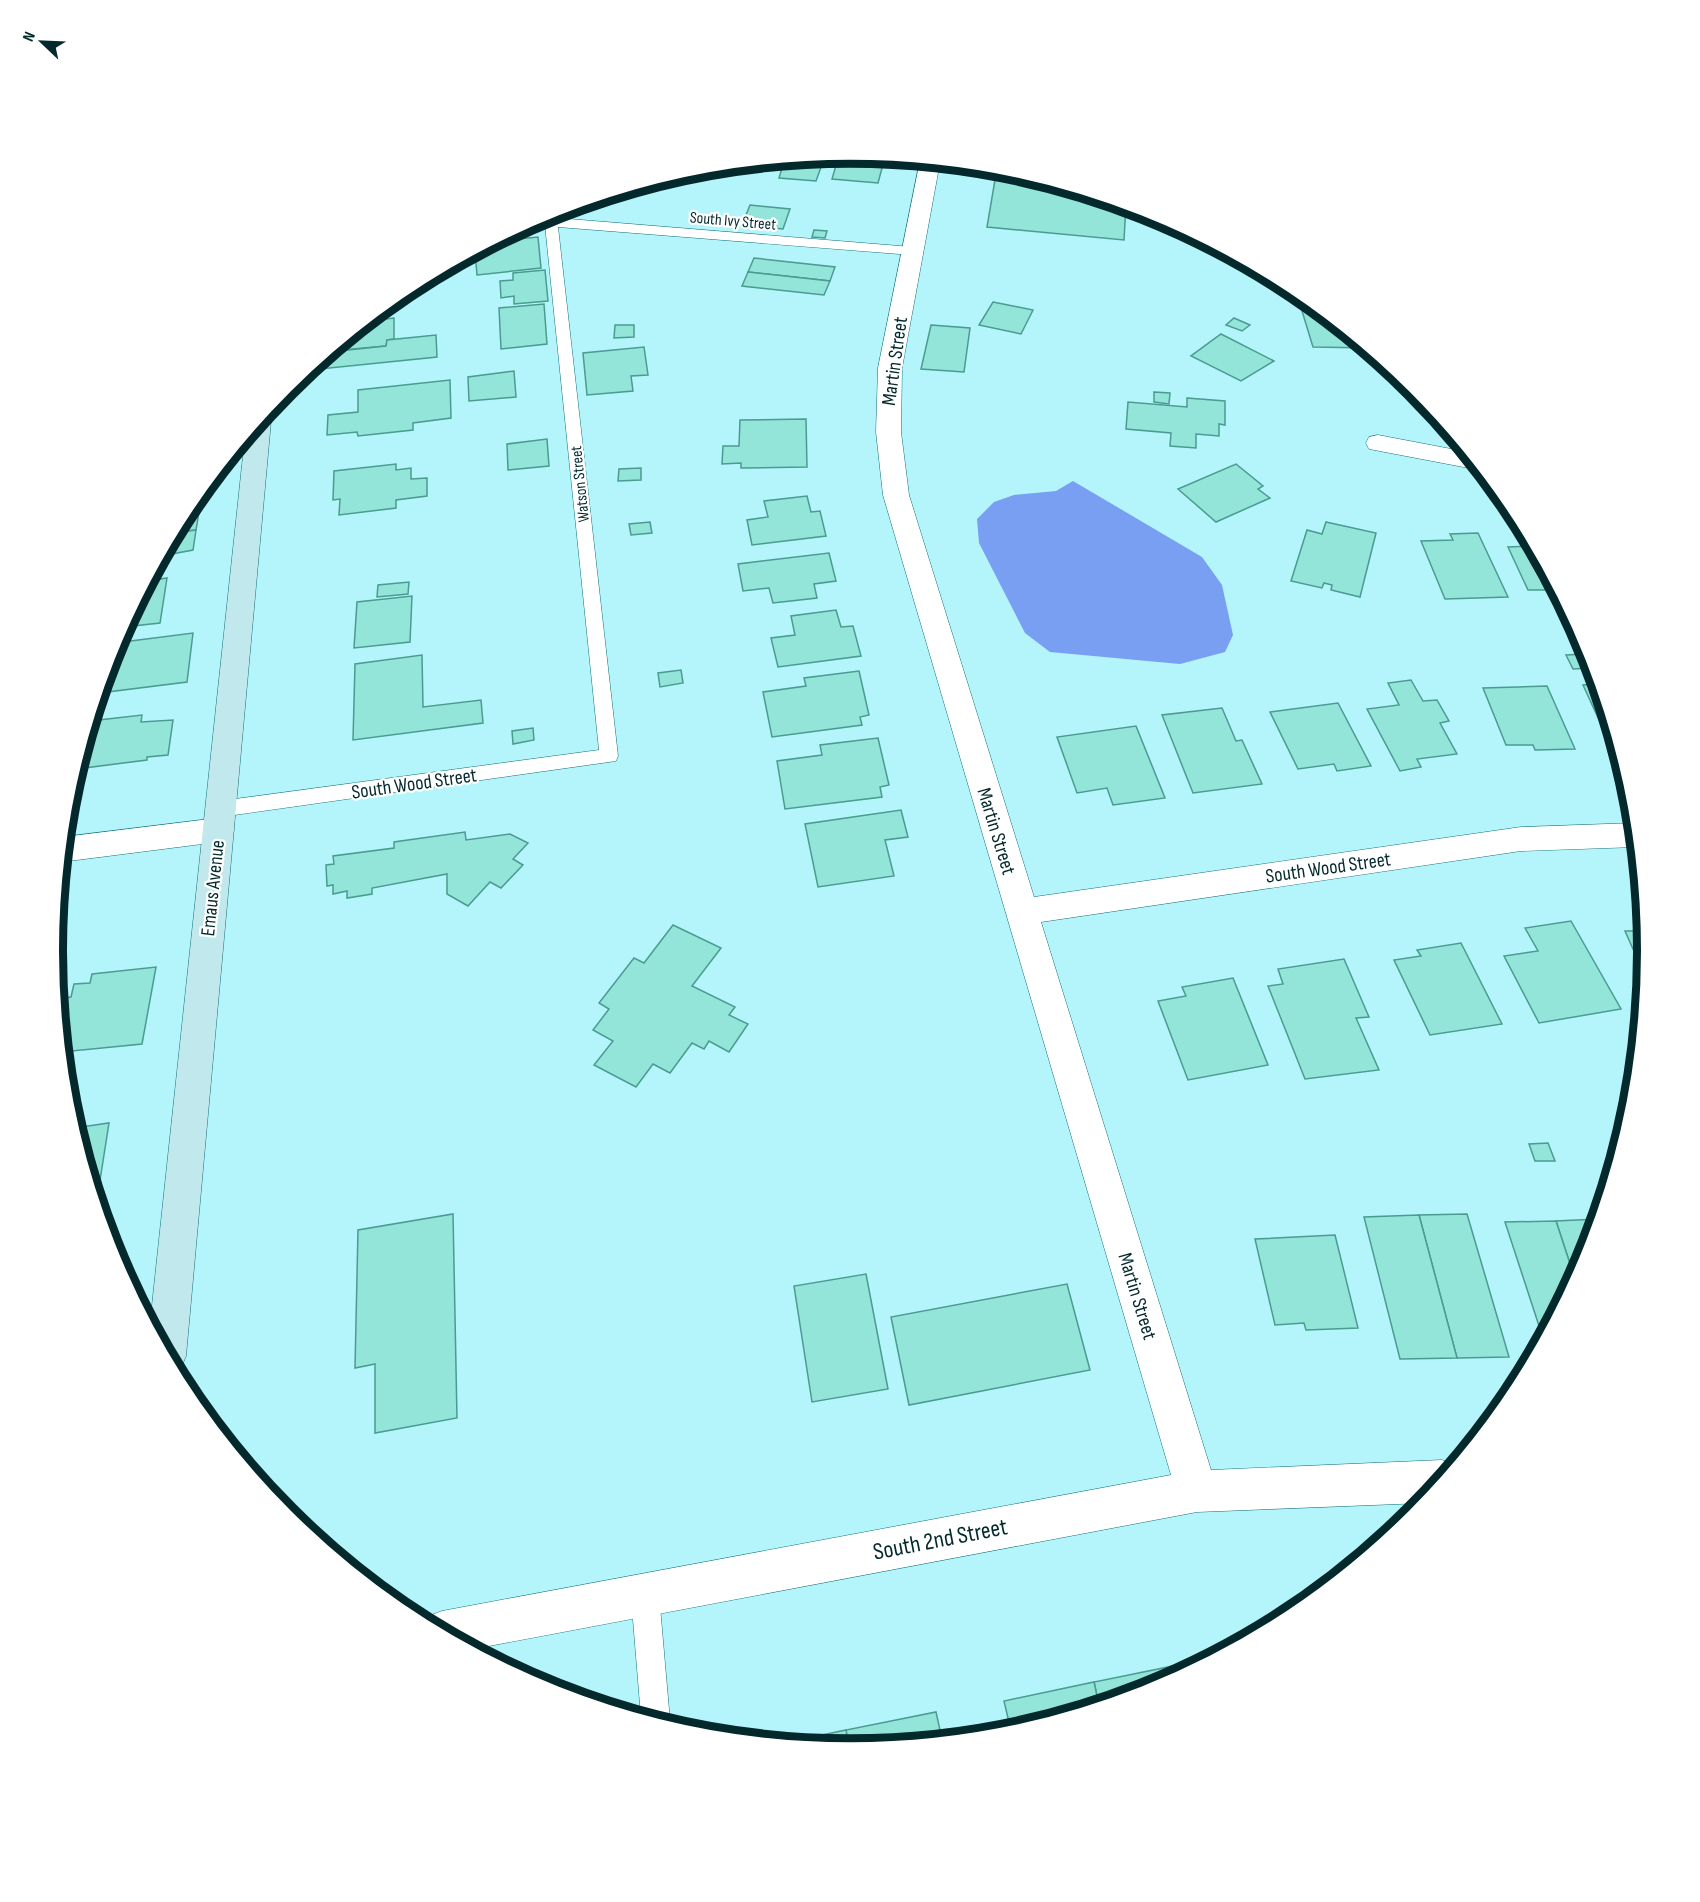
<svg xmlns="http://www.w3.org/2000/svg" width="1700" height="1902" font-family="'Sofia Sans Condensed',sans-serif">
<rect width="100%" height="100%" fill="#b4f4fb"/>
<polygon fill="#799ff3" points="1073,481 1202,557 1222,585 1233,635 1225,652 1180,664 1050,652 1025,633 979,543 977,519 994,502 1014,495 1056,491"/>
<g fill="#94e5d9" stroke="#4a9b90" stroke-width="1.5">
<polygon points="850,154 885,157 878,183 832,179 839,155"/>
<polygon points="825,156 816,181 779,178 782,168 763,167 765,162"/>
<polygon points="997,168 1126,205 1124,240 987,227"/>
<polygon points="750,205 790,209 783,229 742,225"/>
<polygon points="814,230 827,231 825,238 812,237"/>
<polygon points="538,237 541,268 477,275 475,251 499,247 499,241"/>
<polygon points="754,258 835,267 830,281 748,272"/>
<polygon points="545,270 548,301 514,304 514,296 501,298 500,281 513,280 513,273"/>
<polygon points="748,272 830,281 824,295 742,286"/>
<polygon points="413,285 412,300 390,302 407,288"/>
<polygon points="993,302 1033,310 1021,334 979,325"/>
<polygon points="544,304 547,344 501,349 499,308"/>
<polygon points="1302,311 1322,311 1367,348 1313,347"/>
<polygon points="394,318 394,339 387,340 386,346 331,351 367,321"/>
<polygon points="1234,318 1250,325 1242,331 1226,325"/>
<polygon points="615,325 634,325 634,337 614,338"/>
<polygon points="931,325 970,328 964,372 921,369"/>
<polygon points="1221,334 1274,361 1241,381 1191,356"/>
<polygon points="436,335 437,357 320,369 320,359 329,352 386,346 387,340"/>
<polygon points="644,347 648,375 631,376 633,391 587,395 583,353"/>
<polygon points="514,371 516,397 469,401 468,377"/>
<polygon points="450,380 451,418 413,423 413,430 358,436 357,432 327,435 328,415 358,412 358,390"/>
<polygon points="1154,392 1170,393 1169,404 1154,402"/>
<polygon points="1187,398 1225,401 1225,425 1219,424 1219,436 1196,434 1196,448 1170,446 1171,433 1126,429 1128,402 1187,407"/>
<polygon points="806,419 807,467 741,468 741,463 722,464 723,446 739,446 740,420"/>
<polygon points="547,439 549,466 508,470 507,444"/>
<polygon points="396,464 396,470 411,468 411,479 427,478 427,496 396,500 396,508 339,515 340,499 333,500 334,471"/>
<polygon points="1236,464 1263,486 1258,489 1270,498 1216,522 1178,489"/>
<polygon points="641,468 641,480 618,481 619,469"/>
<polygon points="807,496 811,512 820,511 826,536 752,545 747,520 768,517 764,501"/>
<polygon points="199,512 196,530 174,533 184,513"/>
<polygon points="650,522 652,533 631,535 629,524"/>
<polygon points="1326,522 1376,533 1360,597 1331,590 1332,585 1324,583 1322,588 1291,581 1307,530 1322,534"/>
<polygon points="196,530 193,550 161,556 174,533"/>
<polygon points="1478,533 1508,597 1445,599 1421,541 1453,540 1450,534"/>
<polygon points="1534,546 1557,590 1528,590 1508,547"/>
<polygon points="829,553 836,581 814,584 817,598 773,603 769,588 743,591 738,564"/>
<polygon points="167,578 160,623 123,627 148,581"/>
<polygon points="409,582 408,594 377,597 378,585"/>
<polygon points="412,596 410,642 354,648 357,602"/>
<polygon points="836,610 841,627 853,626 861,656 778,667 771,638 795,635 791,616"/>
<polygon points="193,633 187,682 99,693 115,643"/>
<polygon points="1584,654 1591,668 1573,669 1566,655"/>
<polygon points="422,655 423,707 481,700 483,723 353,740 355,664"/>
<polygon points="681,670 683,683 660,687 658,673"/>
<polygon points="859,671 869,715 860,717 862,725 772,737 763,692 806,686 804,678"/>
<polygon points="1411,680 1423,701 1437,700 1449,721 1440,723 1457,754 1417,759 1421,767 1400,771 1367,709 1399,705 1388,683"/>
<polygon points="1598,684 1613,732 1605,733 1583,685"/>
<polygon points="1547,686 1575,749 1535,750 1533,745 1506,745 1483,688"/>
<polygon points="1338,703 1371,766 1337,771 1334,764 1298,769 1270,712"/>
<polygon points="1222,708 1236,741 1242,740 1262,784 1193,793 1162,715"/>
<polygon points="142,715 141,722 173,720 168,755 147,757 147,760 76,769 90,721"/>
<polygon points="1136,726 1165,798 1113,805 1107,788 1077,793 1057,737"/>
<polygon points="533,728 534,740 513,744 512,731"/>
<polygon points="878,738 889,785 880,787 882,797 785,809 777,761 822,755 820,745"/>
<polygon points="901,810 908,837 885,840 894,876 818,887 805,824"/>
<polygon points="465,832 466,840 510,834 528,843 513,859 523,865 501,888 490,882 468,906 447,894 447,874 372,888 372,894 347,898 347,891 333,894 333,885 327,886 326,865 334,864 333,856 394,848 394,842"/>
<polygon points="1571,921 1621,1009 1539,1023 1504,956 1538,951 1525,928"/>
<polygon points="673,925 721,948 692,986 735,1007 729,1015 748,1024 729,1052 709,1041 704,1049 692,1043 670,1073 653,1064 636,1087 594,1065 613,1041 593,1030 609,1009 599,1003 634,958 644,963"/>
<polygon points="1625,931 1645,931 1648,951 1645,976"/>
<polygon points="1461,943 1502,1024 1430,1035 1394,960 1421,956 1417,950"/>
<polygon points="64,954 56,982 53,955"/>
<polygon points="1344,959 1369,1017 1356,1018 1379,1070 1305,1079 1268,986 1283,984 1278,969"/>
<polygon points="156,967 142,1044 62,1052 57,999 71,997 74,984 90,983 92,974"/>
<polygon points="1233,978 1268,1065 1188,1080 1158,1001 1186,996 1182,987"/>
<polygon points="109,1123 98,1193 94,1194 74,1128"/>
<polygon points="1548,1143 1555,1161 1535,1161 1529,1144"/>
<polygon points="453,1214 457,1418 375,1433 375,1364 355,1368 358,1230"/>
<polygon points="1467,1214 1509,1357 1457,1358 1419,1215"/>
<polygon points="1419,1215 1457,1358 1400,1359 1364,1217"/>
<polygon points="1598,1219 1587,1257 1575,1279 1556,1221"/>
<polygon points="1556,1221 1575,1279 1543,1338 1505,1222"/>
<polygon points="1335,1235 1358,1328 1306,1330 1304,1323 1275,1325 1255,1239"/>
<polygon points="866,1274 888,1389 812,1402 794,1286"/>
<polygon points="1067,1284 1090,1370 909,1405 891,1317"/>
<polygon points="1178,1665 1180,1674 1155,1688 1099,1705 1094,1682"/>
<polygon points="1094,1682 1099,1705 1011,1731 1004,1701"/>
<polygon points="936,1712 942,1739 849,1748 846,1730"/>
<polygon points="846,1730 849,1748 789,1742"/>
</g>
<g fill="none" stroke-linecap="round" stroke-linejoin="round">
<defs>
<g id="lane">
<polygon points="555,211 557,218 912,247 919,251 912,255 558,227 618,756 616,761 220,817 213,814 210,809 213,804 220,801 599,750 544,215"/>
<polygon points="645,1581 655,1585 659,1595 670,1721 669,1725 641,1717 631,1595 635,1585"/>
</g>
<g id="street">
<polygon points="920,161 940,162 902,368 901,432 909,495 1034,897 1521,827 1635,823 1636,847 1521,851 1041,922 1211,1470 1442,1460 1455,1465 1424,1503 1197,1512 473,1649 424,1623 426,1617 442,1611 1171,1475 883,495 876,432 878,368"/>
<polygon points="1378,435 1467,452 1480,467 1474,469 1369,449 1366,443 1369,437"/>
<polygon points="218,818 229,821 234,830 229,839 218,842 61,862 64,837"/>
</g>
<polygon id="secondary" points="264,415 268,416 271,421 186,1356 180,1370 175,1372 150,1324 245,437"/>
</defs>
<use href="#lane" stroke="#137179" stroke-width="1"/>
<use href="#street" stroke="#137179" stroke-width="1"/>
<use href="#secondary" stroke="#137179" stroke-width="1"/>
<use href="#lane" fill="#fff" fill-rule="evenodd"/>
<use href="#street" fill="#fff" fill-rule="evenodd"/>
<use href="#secondary" fill="#c1e8ec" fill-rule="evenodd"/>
</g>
<g text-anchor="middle" stroke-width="4.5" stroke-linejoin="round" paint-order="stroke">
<g font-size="16" fill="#04292d" stroke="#fff">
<text transform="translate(733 220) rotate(5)" y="6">South Ivy Street</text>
<text transform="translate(579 484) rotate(-96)" y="6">Watson Street</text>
</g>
<g font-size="20" fill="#04292d" stroke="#fff">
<text transform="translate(894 361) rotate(-82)" y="7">Martin Street</text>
<text transform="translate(414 783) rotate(-8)" y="7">South Wood Street</text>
<text transform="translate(997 831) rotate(73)" y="7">Martin Street</text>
<text transform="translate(1328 867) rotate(-8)" y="7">South Wood Street</text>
<text transform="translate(212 888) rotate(-84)" y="7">Emaus Avenue</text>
<text transform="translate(1138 1296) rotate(73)" y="7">Martin Street</text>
</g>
<g font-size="24" fill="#04292d" stroke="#fff">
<text transform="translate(940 1539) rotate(-11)" y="8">South 2nd Street</text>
</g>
</g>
<path d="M0 0H1700V1902H0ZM63 951a787 787 0 1 1 1574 0a787 787 0 1 1-1574 0Z" fill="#fff" fill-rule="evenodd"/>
<path fill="none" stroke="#04292d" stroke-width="8" d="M63 951a787 787 0 1 1 1574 0a787 787 0 1 1-1574 0Z"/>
<g transform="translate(42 42) rotate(293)" stroke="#ffffff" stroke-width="4.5" paint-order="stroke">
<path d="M0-4.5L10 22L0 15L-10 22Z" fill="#04292d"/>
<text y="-9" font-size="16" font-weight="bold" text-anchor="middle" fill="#04292d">N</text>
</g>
</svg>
